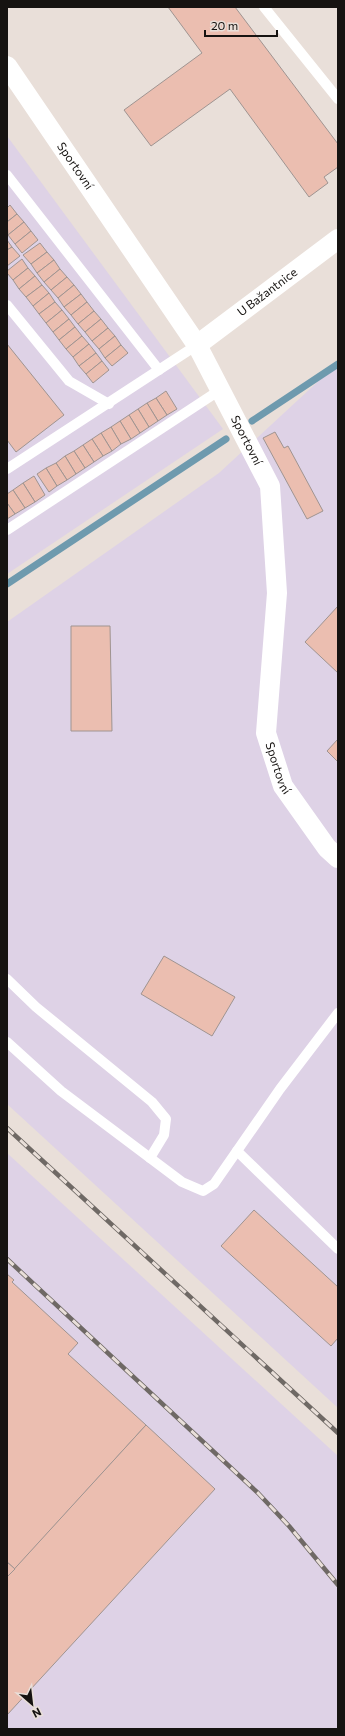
<svg xmlns="http://www.w3.org/2000/svg" width="345" height="1736" font-family="Commissioner,sans-serif">
<rect width="100%" height="100%" fill="#e9dfd9"/>
<g fill="#ded2e6">
<polygon points="7,136 223,429 7,574"/>
<polygon points="338,363 338,1408 7,1104 7,622 219,473"/>
<polygon points="7,1153 338,1456 338,1729 7,1729"/>
</g>
<g fill="none" stroke-linecap="round" stroke-linejoin="round">
<g stroke="#6e9aae" stroke-width="7">
<polyline points="252,421 338,364"/>
<polyline points="7,584 226,439"/>
</g>
</g>
<g fill="#ebbeb0" stroke="#9f9491">
<polygon points="168,7 235,7 338,144 338,167 324,177 328,183 309,197 230,89 151,146 124,110 202,53"/>
<polygon points="10,205 17,214 7,222 7,208"/>
<polygon points="17,214 24,222 8,235 7,222"/>
<polygon points="24,222 31,231 15,244 8,235"/>
<polygon points="31,231 38,240 22,253 15,244"/>
<polygon points="7,240 12,247 7,250"/>
<polygon points="40,243 47,252 31,264 23,255"/>
<polygon points="12,247 20,256 7,266 7,250"/>
<polygon points="47,252 54,260 37,273 31,264"/>
<polygon points="22,259 28,268 13,280 7,273 7,271"/>
<polygon points="54,260 60,269 44,282 37,273"/>
<polygon points="28,268 35,276 19,289 13,280"/>
<polygon points="60,269 67,277 51,290 44,282"/>
<polygon points="35,276 42,285 26,297 19,289"/>
<polygon points="67,277 74,285 58,298 51,290"/>
<polygon points="42,285 49,293 33,306 26,297"/>
<polygon points="74,285 81,294 64,307 58,298"/>
<polygon points="49,293 55,302 39,314 33,306"/>
<polygon points="81,294 87,302 71,315 64,307"/>
<polygon points="55,302 62,310 46,323 39,314"/>
<polygon points="87,302 94,311 78,324 71,315"/>
<polygon points="62,310 69,319 53,332 46,323"/>
<polygon points="94,311 101,319 85,332 78,324"/>
<polygon points="69,319 75,327 59,340 53,332"/>
<polygon points="101,319 108,328 92,341 85,332"/>
<polygon points="75,327 82,336 66,349 59,340"/>
<polygon points="108,328 115,336 99,349 92,341"/>
<polygon points="82,336 89,344 73,357 66,349"/>
<polygon points="115,336 121,345 105,358 99,349"/>
<polygon points="7,344 64,415 16,452 7,440"/>
<polygon points="89,344 96,353 79,366 73,357"/>
<polygon points="121,345 128,353 112,366 105,358"/>
<polygon points="96,353 102,361 86,374 79,366"/>
<polygon points="102,361 109,370 93,383 86,374"/>
<polygon points="166,391 177,409 167,415 156,398"/>
<polygon points="156,398 167,415 158,421 147,403"/>
<polygon points="147,403 158,421 149,427 138,409"/>
<polygon points="138,409 149,427 140,433 129,415"/>
<polygon points="129,415 140,433 131,439 120,421"/>
<polygon points="120,421 131,439 121,444 111,427"/>
<polygon points="111,427 121,444 112,451 101,433"/>
<polygon points="275,432 284,448 288,446 323,511 307,519 263,438"/>
<polygon points="101,433 112,451 103,456 92,439"/>
<polygon points="92,439 103,456 94,462 83,445"/>
<polygon points="83,445 94,462 85,468 74,451"/>
<polygon points="74,451 85,468 76,474 65,456"/>
<polygon points="65,456 76,474 67,480 56,463"/>
<polygon points="56,463 67,480 57,486 46,468"/>
<polygon points="46,468 57,486 49,492 37,474"/>
<polygon points="34,476 45,495 35,502 23,483"/>
<polygon points="23,483 35,502 25,508 13,490"/>
<polygon points="13,490 25,508 15,514 7,503 7,494"/>
<polygon points="7,503 15,514 7,519"/>
<polygon points="338,606 338,673 305,642"/>
<polygon points="71,626 110,626 112,731 71,731"/>
<polygon points="338,739 338,762 327,751"/>
<polygon points="164,956 235,997 212,1036 141,994"/>
<polygon points="254,1210 338,1287 338,1338 331,1346 221,1246"/>
<polygon points="7,1274 14,1280 12,1282 78,1343 68,1354 146,1425 15,1569 7,1562"/>
<polygon points="146,1425 215,1489 7,1715 7,1577"/>
<polygon points="7,1562 15,1569 7,1577"/>
</g>
<g fill="none" stroke-linecap="round" stroke-linejoin="round">
<g stroke="#fff" stroke-width="10">
<polyline points="264,7 338,99"/>
<polyline points="7,175 159,370"/>
<polyline points="7,305 69,381 109,404"/>
<polyline points="7,469 197,345"/>
<polyline points="7,530 220,390"/>
<polyline points="7,979 36,1007 152,1102 166,1119 164,1135 150,1158"/>
<polyline points="7,1042 61,1091 182,1182 203,1191 214,1184 280,1089 338,1013"/>
<polyline points="237,1151 338,1249"/>
</g>
<g stroke="#fff" stroke-width="20">
<path id="s1" d="M7,66L197,345L270,486L277,593L266,733L283,786L327,848L338,858"/>
<path id="s2" d="M197,345L338,239"/>
</g>
<defs>
<g id="rail">
<polyline points="7,1128 338,1433"/>
<polyline points="7,1259 258,1493 289,1526 338,1585"/>
</g>
</defs>
<use href="#rail" stroke="#6f6965" stroke-width="4.5"/>
<use href="#rail" stroke="#e9dfd9" stroke-width="3" stroke-dasharray="9" stroke-linecap="butt"/>
</g>
<g text-anchor="middle" stroke-width="3" stroke-linejoin="round" paint-order="stroke">
<g font-size="12" fill="#161311" stroke="#e9dfd9">
<text dy="4" stroke="none"><textPath href="#s1" startOffset="121">Sportovní</textPath></text>
<text dy="4" stroke="none"><textPath href="#s2" startOffset="88">U Bažantnice</textPath></text>
<text dy="4" stroke="none"><textPath href="#s1" startOffset="445">Sportovní</textPath></text>
<text dy="4" stroke="none"><textPath href="#s1" startOffset="781">Sportovní</textPath></text>
</g>
</g>
<rect width="345" height="1736" fill="none" stroke="#161311" stroke-width="16"/>
<g transform="translate(32 1704) rotate(152)" stroke="#e9dfd9" stroke-width="3" paint-order="stroke">
<path d="M0-3L7 15L0 10L-7 15Z" fill="#161311"/>
<text y="-6" font-size="11" font-weight="bold" text-anchor="middle" fill="#161311">N</text>
</g>
<path d="M205 30v6h72v-6" fill="none" stroke="#161311" stroke-width="2"/>
<text x="211" y="30" font-size="12" fill="#161311" stroke="#e9dfd9" stroke-width="3" paint-order="stroke">20 m</text>
</svg>
